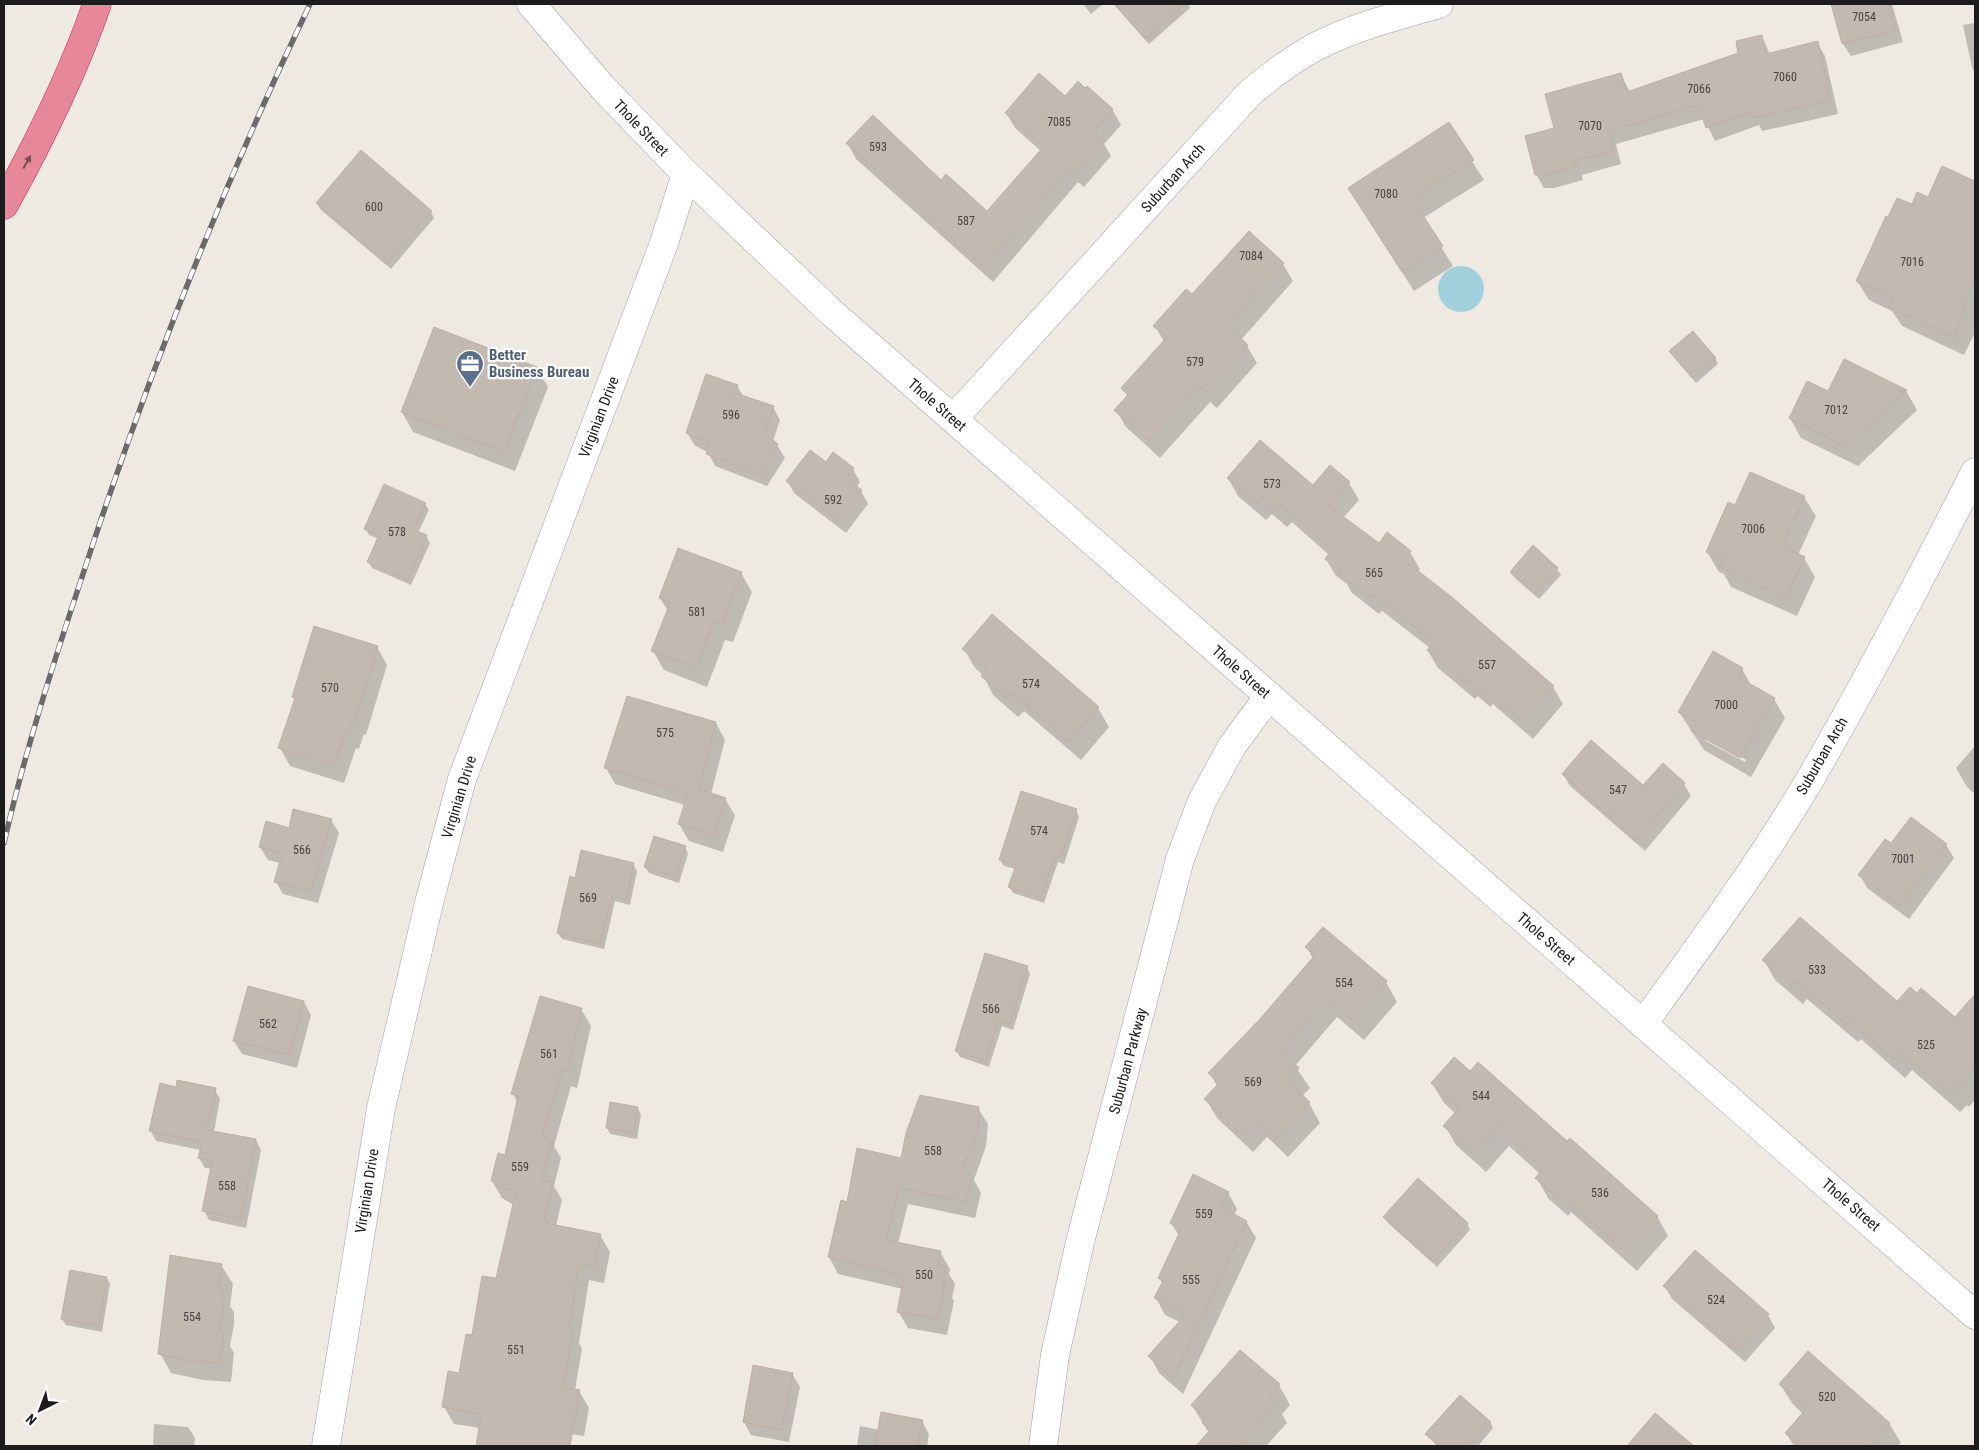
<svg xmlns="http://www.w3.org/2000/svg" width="1979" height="1450" font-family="'Roboto Condensed',sans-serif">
<rect width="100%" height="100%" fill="#eeeae2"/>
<circle fill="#a1d0dc" cx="1461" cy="289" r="23"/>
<g fill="#0003" fill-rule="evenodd">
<polygon points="1083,4 1103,4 1091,14"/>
<polygon points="1114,4 1188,4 1190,8 1149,44"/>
<polygon points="1838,4 1892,4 1903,42 1851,56 1843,44 1833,5"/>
<polygon points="1975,23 1975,74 1972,67 1963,25"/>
<polygon points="1762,37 1770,54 1817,42 1825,56 1838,114 1762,131 1759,125 1715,141 1704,119 1616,144 1621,164 1582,175 1583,180 1554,188 1544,188 1536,174 1556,129 1621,75 1630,92 1740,53"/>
<polygon points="1065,98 1112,109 1121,125 1104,144 1111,156 1084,187 1078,182 993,282 856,159 848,144 941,182 987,213 1041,151 1015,128 1006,113"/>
<polygon points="1472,161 1484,180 1423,218 1453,266 1414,291 1349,189"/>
<polygon points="1943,168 1975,182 1975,332 1964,355 1902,326 1892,311 1869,300 1857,281 1912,206 1929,198"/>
<polygon points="317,204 431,212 434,218 391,269 321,210"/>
<polygon points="1283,264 1293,281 1241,340 1247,346 1257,363 1217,408 1210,402 1160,458 1126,427 1116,410 1128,397 1122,388 1164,342 1155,326 1193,296"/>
<polygon points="1671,351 1715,358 1718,364 1696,383"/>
<polygon points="1844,360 1906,391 1917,410 1858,466 1801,438 1790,418 1829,393"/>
<polygon points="536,368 548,387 515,471 413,432 402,412"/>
<polygon points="737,386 744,397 773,407 780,420 773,441 777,445 785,458 767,486 715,466 708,452 695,446 687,433"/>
<polygon points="826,464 853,469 860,482 856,488 861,491 868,504 846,533 795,494 787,481"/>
<polygon points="1228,478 1313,487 1349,483 1359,500 1343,518 1379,545 1410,552 1420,569 1418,572 1553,687 1563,704 1533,739 1493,704 1490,707 1478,696 1475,699 1438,668 1428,651 1430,648 1382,611 1379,614 1351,592 1347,584 1336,576 1326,559 1329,555 1292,522 1287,527 1272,514 1266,520 1238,496"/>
<polygon points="1804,497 1816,516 1798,555 1804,558 1815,577 1797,616 1731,587 1724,574 1719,572 1707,552 1735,507"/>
<polygon points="425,504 429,510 418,533 426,536 430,543 411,585 372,568 369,562 379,539 369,535 366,529"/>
<polygon points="1557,569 1561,575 1539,599 1515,578 1511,572"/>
<polygon points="741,573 752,592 733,642 725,640 707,687 664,670 653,651 668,611 660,598"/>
<polygon points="377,647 387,665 366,735 364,734 359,749 356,748 344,783 290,766 280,748 295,701 293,697"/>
<polygon points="964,649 1098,708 1109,727 1081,760 1024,711 1018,717 993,695 983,675 975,668"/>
<path d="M1742,669L1752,687L1774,699L1785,718L1751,777L1704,750L1679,712ZM1706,738L1746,760L1745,762L1706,741Z"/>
<polygon points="716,723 725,740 711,794 725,799 735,815 723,852 689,841 679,824 685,805 615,784 606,768"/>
<polygon points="1975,746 1975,794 1967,787 1956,768"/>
<polygon points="1663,765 1684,784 1691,796 1645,851 1570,786 1563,774 1643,786"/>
<polygon points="1076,810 1079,817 1064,864 1058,862 1044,903 1013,893 1009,887 1015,869 1004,866 1000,860"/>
<polygon points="331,820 339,833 318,903 283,894 276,882 280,863 268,860 260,847 289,829"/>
<polygon points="1946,845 1954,858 1909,919 1867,888 1860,875"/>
<polygon points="685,847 688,854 679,883 649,873 645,867"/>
<polygon points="633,864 637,871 630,905 615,901 604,949 562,939 558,933 576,879"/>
<polygon points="1323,928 1386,982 1397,1002 1364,1040 1337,1017 1295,1066 1310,1088 1302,1096 1309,1103 1320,1123 1288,1157 1267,1137 1253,1152 1217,1118 1206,1099 1217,1086 1210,1073 1260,1021 1313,959 1307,947"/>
<polygon points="1764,960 1897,1003 1955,1019 1975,996 1975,1100 1969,1107 1967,1105 1960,1112 1912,1070 1905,1078 1861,1039 1858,1042 1807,999 1803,1004 1775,980"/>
<polygon points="1027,967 1030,974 1013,1030 1002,1026 989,1067 960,1057 956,1051"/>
<polygon points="304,1002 311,1015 297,1068 242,1054 234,1041"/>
<polygon points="581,1009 591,1026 577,1088 571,1086 554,1146 561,1158 554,1186 562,1200 556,1226 600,1235 610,1252 604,1283 589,1280 579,1343 582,1349 575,1390 579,1391 589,1408 584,1436 571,1434 570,1446 478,1446 480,1428 454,1424 444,1407 460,1375 474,1336 497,1280 514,1205 502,1198 492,1181 506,1156 518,1103 513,1094"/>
<polygon points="1470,1073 1567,1143 1657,1216 1668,1236 1637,1271 1571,1212 1568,1216 1548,1198 1537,1178 1540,1174 1509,1146 1486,1172 1456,1145 1445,1126 1456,1114 1444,1103 1432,1083"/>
<polygon points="177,1089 215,1090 220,1099 214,1132 256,1140 261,1150 246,1228 209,1220 204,1210 212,1169 205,1168 199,1158 201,1150 156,1141 151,1131"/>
<polygon points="637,1108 641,1114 637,1139 610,1134 607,1128"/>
<polygon points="978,1108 988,1124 986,1146 974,1180 981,1193 975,1218 908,1204 898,1244 940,1252 950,1269 949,1274 955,1284 952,1298 954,1301 947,1335 908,1328 898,1311 903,1289 838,1274 829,1257 848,1203 902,1160"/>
<polygon points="1228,1193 1237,1209 1234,1215 1246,1221 1256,1238 1183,1394 1159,1373 1150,1356 1180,1322 1165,1315 1156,1298 1163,1284 1159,1278 1179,1236 1171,1223"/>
<polygon points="1385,1217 1467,1223 1470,1230 1437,1267 1388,1223"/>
<polygon points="221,1265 233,1284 230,1306 234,1312 234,1324 230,1346 234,1353 231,1382 203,1380 171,1373 160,1353"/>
<polygon points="107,1278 110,1284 102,1332 66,1325 62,1319"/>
<polygon points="1665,1286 1768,1315 1775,1328 1745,1362 1672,1299"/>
<polygon points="1241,1351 1279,1385 1290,1405 1282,1414 1287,1423 1266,1446 1204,1446 1202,1442 1209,1433 1192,1405"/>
<polygon points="792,1374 800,1387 789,1442 751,1435 744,1422"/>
<polygon points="1780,1384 1889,1423 1901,1443 1898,1446 1794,1446 1786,1433 1803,1414 1792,1403"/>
<polygon points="1655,1415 1682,1438 1687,1446 1628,1446"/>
<polygon points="922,1421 929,1434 927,1446 857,1446 860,1426 879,1430"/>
<polygon points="1490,1422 1493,1428 1478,1446 1437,1446 1427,1434"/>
<polygon points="154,1424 188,1427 195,1438 194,1446 153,1446"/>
</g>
<g fill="#c2b9b1" stroke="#c0b0a4">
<polygon points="1114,4 1185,4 1145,39"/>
<polygon points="1831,4 1889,4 1896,30 1842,44"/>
<polygon points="1762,35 1766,54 1818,41 1831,100 1753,118 1752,112 1706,128 1698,105 1609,131 1614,151 1575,161 1577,166 1546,175 1535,175 1525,136 1554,128 1545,94 1621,73 1627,92 1738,53 1736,41"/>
<polygon points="1039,73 1065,96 1078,81 1085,88 1087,86 1113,109 1094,131 1103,140 1075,173 1069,168 984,268 846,143 873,115 941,180 946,174 987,211 1044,146 1005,113"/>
<polygon points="1449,122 1474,160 1412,199 1443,246 1402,272 1348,188"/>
<polygon points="361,150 432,211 387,264 316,203"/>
<polygon points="1942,166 1975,181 1975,279 1962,307 1966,309 1953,337 1889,307 1893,297 1856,281 1886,216 1888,217 1897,198 1912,204 1917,192 1928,197"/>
<polygon points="1249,231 1284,263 1228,326 1248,345 1206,392 1199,386 1149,441 1114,410 1128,395 1121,388 1167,337 1153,326 1186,289 1192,294"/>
<polygon points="434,327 537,367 504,452 401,412"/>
<polygon points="1693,331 1716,358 1692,378 1669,351"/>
<polygon points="1844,359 1907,390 1846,447 1789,418 1807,381 1828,391"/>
<polygon points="706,374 738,385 735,393 774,406 764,433 778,444 760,474 706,454 710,443 686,433"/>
<polygon points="1260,440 1313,485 1330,465 1350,482 1329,506 1379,543 1387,532 1411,551 1404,560 1453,598 1554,686 1523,722 1482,687 1480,690 1467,679 1464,683 1427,650 1434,642 1371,594 1369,598 1339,574 1341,571 1325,559 1332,550 1281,505 1277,510 1262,497 1256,504 1227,478"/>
<polygon points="810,450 826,462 833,452 854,468 846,479 862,490 838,521 786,481"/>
<polygon points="1750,472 1805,496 1782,546 1805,557 1786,598 1719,567 1722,560 1706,552 1728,502 1735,505"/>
<polygon points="384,484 426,503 414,530 427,535 408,580 367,562 379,535 364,529"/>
<polygon points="1533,545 1558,568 1535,594 1510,572"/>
<polygon points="678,548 742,572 722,624 714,621 696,668 651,651 670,603 659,598"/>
<polygon points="992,614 1099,707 1069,742 1012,692 1007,698 981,676 987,669 962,649"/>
<polygon points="314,626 378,646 356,718 354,717 349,732 346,730 334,766 278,748 295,698 292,697"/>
<polygon points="1713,651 1743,668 1738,677 1775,698 1740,758 1691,731 1698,723 1678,712"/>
<polygon points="627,696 716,722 699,789 726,798 714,836 678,824 688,793 604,768"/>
<polygon points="1591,740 1643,785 1663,763 1685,783 1637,840 1562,774"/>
<polygon points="1021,791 1077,809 1062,855 1061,858 1055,856 1041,898 1008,887 1016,865 999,860"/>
<polygon points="293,809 332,819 311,891 274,882 282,853 259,847 266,821 289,828"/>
<polygon points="1911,817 1947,844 1901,907 1858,875 1885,839 1891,843"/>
<polygon points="654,836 686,846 675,877 644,867"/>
<polygon points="581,850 634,863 626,899 612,896 600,944 557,933 570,876 575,878"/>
<polygon points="1800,917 1897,1001 1910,987 1917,993 1921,988 1955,1017 1975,994 1975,1068 1958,1089 1955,1086 1949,1093 1900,1052 1894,1060 1849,1021 1846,1024 1795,980 1791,985 1762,960"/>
<polygon points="1323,927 1387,981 1353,1021 1326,998 1281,1050 1299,1068 1287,1081 1310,1102 1276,1139 1255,1119 1241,1134 1204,1099 1219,1083 1208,1073 1259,1020 1315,955 1305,947"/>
<polygon points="985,953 1028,966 1010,1024 998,1021 986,1061 955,1051"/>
<polygon points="248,986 304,1001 290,1055 233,1041"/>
<polygon points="540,996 582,1008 567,1071 562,1070 542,1137 552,1140 542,1180 553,1182 544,1219 547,1220 546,1223 601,1234 594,1267 579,1264 569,1330 573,1331 564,1387 580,1390 570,1446 476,1446 481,1414 442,1407 448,1371 459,1373 466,1334 472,1335 482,1276 496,1278 516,1191 498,1187 499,1183 491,1181 498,1153 505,1155 518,1096 511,1094"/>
<polygon points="1454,1057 1470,1071 1478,1062 1567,1141 1570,1138 1658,1216 1626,1252 1559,1194 1556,1197 1535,1178 1543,1169 1497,1127 1474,1154 1443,1126 1459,1108 1431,1083"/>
<polygon points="177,1080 216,1088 207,1130 256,1139 241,1219 202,1211 212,1161 198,1158 202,1142 149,1131 160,1083 176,1087"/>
<polygon points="920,1095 979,1107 978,1129 961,1173 972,1175 970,1189 965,1202 899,1188 886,1240 941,1251 938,1265 946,1267 943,1284 945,1283 938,1319 897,1312 904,1276 828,1257 841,1200 847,1202 857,1148 901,1158 906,1133"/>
<polygon points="610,1102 638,1107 634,1133 606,1128"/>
<polygon points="1193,1174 1229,1192 1221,1207 1247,1221 1173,1379 1148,1356 1186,1314 1154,1298 1163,1281 1158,1278 1181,1229 1170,1223"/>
<polygon points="1418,1178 1468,1223 1433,1261 1383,1217"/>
<polygon points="1695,1250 1769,1314 1737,1350 1663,1286"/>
<polygon points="170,1255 222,1264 219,1287 223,1292 222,1303 224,1303 219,1332 224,1332 220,1363 191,1361 158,1354"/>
<polygon points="70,1270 107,1277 99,1326 61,1319"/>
<polygon points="1240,1350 1280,1384 1269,1396 1277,1403 1238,1446 1196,1446 1210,1430 1202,1423 1206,1419 1191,1405"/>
<polygon points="1808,1351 1890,1423 1870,1446 1800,1446 1785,1433 1807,1408 1779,1384"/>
<polygon points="753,1365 793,1373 782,1430 743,1422"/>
<polygon points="1460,1395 1491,1422 1469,1446 1439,1446 1425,1434"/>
<polygon points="881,1412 923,1420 918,1446 875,1446"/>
<polygon points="1655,1413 1694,1446 1627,1446"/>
</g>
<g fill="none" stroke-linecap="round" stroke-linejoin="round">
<defs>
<g id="minor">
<polyline points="531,4 604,89 686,174 831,312 1975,1315"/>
<path d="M953,419L1249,94C1270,76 1291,60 1315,47C1354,27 1397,16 1439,4"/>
<path d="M1643,1024C1701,944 1759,865 1809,781C1868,680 1922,576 1975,472"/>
<polyline points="326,1446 381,1108 430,899 462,779 663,246 686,174"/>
<polyline points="1043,1446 1055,1355 1080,1242 1180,859 1202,801 1232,746 1269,696"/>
</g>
<path id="highway" d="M4,205C40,140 73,74 97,4"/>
</defs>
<use href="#minor" stroke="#a3a3a3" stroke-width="29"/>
<use href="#highway" stroke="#d92162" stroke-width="29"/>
<use href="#minor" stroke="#fff" stroke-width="28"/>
<use href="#highway" stroke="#e7879a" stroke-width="28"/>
<defs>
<path id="rail" d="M4,843C25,751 54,661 84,571C147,377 222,188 310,4"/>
</defs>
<use href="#rail" stroke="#6a6a6a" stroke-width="5.5"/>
<use href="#rail" stroke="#fff" stroke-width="4" stroke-dasharray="11" stroke-linecap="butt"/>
</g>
<defs><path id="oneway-solid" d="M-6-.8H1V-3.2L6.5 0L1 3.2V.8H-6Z" transform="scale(1.25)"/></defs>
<use fill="#774c55" href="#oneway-solid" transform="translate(27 162) rotate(-61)"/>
<defs>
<symbol id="office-pin" viewBox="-11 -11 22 30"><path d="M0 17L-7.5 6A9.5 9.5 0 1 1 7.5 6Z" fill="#5c6f8a" stroke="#fff"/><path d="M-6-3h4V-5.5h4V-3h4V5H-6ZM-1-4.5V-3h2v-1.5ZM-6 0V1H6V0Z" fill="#fff"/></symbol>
</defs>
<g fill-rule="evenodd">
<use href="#office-pin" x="454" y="348" width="32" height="43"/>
</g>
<g text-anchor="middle" stroke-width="4.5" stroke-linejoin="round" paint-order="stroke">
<g font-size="12" fill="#464341">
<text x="1864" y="21">7054</text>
<text x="1785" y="81">7060</text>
<text x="1699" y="93">7066</text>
<text x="1059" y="126">7085</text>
<text x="1590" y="130">7070</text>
<text x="878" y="151">593</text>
<text x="1386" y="198">7080</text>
<text x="374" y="211">600</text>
<text x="966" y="225">587</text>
<text x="1251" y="260">7084</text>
<text x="1912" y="266">7016</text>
<text x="1195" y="366">579</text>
<text x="1836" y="414">7012</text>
<text x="731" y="419">596</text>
<text x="1272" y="488">573</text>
<text x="833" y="504">592</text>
<text x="1753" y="533">7006</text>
<text x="397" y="536">578</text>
<text x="1374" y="577">565</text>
<text x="697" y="616">581</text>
<text x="1487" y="669">557</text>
<text x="1031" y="688">574</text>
<text x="330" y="692">570</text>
<text x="1726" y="709">7000</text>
<text x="665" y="737">575</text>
<text x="1618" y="794">547</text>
<text x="1039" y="835">574</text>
<text x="302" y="854">566</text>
<text x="1903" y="863">7001</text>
<text x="588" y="902">569</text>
<text x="1817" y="974">533</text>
<text x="1344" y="987">554</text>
<text x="991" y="1013">566</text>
<text x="268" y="1028">562</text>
<text x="1926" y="1049">525</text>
<text x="549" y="1058">561</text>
<text x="1253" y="1086">569</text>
<text x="1481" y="1100">544</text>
<text x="933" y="1155">558</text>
<text x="520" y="1171">559</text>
<text x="227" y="1190">558</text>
<text x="1600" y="1197">536</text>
<text x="1204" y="1218">559</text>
<text x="924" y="1279">550</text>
<text x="1191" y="1284">555</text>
<text x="1716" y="1304">524</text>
<text x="192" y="1321">554</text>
<text x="516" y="1354">551</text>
<text x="1827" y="1401">520</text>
</g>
<g font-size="15" fill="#1c1c1c" stroke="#fff">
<text transform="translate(641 128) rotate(46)" y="5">Thole Street</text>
<text transform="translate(1173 178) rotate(-48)" y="5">Suburban Arch</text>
<text transform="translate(937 405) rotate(41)" y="5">Thole Street</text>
<text transform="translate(599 417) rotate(-69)" y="5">Virginian Drive</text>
<text transform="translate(1241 672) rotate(41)" y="5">Thole Street</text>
<text transform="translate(1822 756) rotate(-60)" y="5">Suburban Arch</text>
<text transform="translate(459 797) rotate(-73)" y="5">Virginian Drive</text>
<text transform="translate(1546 939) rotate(41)" y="5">Thole Street</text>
<text transform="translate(1128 1061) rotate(-75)" y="5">Suburban Parkway</text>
<text transform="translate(367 1191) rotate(-81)" y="5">Virginian Drive</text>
<text transform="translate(1851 1205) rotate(41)" y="5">Thole Street</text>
</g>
<g font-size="15" font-weight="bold" fill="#4e5e75" stroke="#fff" text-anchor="start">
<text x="489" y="360">Better<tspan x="489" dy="17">Business Bureau</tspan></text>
</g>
</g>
<rect width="1979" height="1450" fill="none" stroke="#1c1c1c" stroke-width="10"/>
<g transform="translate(40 1410) rotate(222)" stroke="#ffffff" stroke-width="4" paint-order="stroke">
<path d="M0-4L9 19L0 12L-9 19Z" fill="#1c1c1c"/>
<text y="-8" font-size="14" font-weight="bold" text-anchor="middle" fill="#1c1c1c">N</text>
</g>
</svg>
